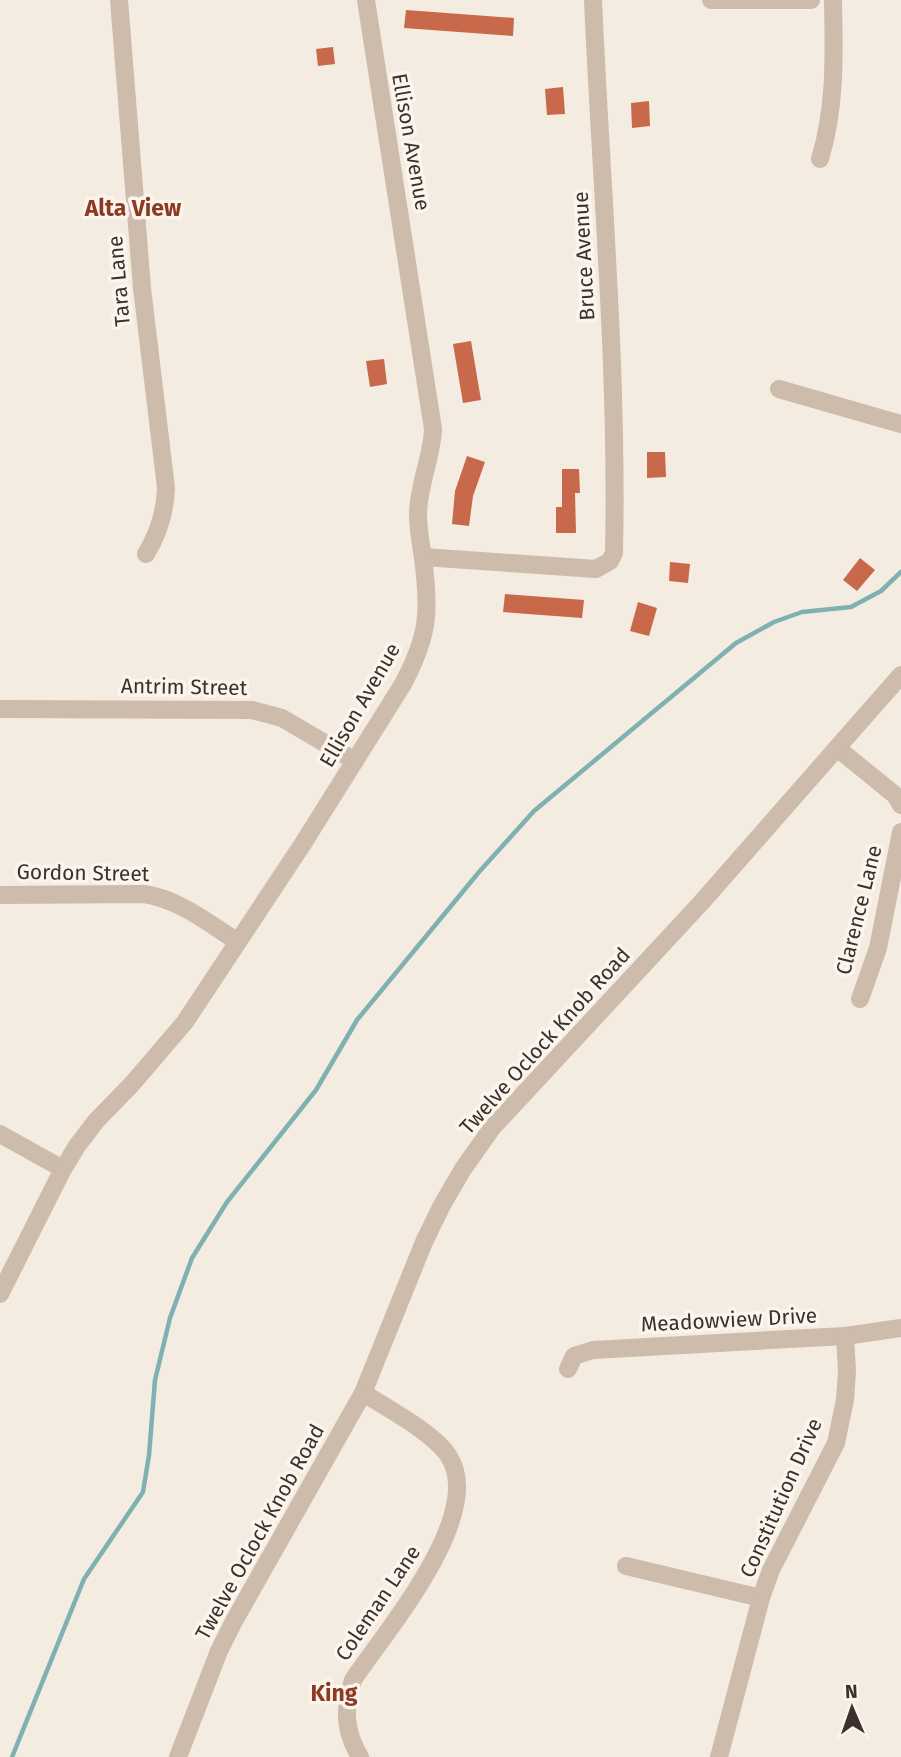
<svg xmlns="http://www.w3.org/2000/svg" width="901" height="1757" font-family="'Fira Sans',sans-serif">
<rect width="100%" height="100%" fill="#f4ebe1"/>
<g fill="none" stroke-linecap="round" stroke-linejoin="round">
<polyline stroke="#7fb0b2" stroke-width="4.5" points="12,1757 84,1579 143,1492 149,1455 155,1380 170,1318 192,1258 227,1202 316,1090 357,1020 479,872 534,811 736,643 774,622 802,612 851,607 881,591 901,572"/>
</g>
<g fill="#c8694b">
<polygon points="406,10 514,18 513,36 404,28"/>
<polygon points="333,47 335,64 318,66 316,49"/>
<polygon points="563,87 565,114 547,115 545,89"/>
<polygon points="649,101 650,126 632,128 631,103"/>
<polygon points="471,341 481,400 463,403 453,344"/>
<polygon points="384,359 387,384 370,387 366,361"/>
<polygon points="647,452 665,452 666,477 647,478"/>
<polygon points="467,456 485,462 473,496 469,526 452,524 455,491"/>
<polygon points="562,469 579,469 580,493 575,493 576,533 556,533 556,507 562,507"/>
<polygon points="860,558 875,570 857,591 843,580"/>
<polygon points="670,562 690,564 688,583 669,581"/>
<polygon points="505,594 584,600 582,618 503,612"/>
<polygon points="638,602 657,608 649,636 630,631"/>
</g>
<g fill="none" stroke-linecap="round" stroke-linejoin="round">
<g stroke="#cdbbac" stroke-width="18">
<path d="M119,0L142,288L166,488C165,513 159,533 146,554"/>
<polyline points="711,0 811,0"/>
<path d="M820,159C836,106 834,54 833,0"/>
<polyline points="779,389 901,424"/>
<path d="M423,557L596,569L610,561L614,553C618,368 601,184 593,0"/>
<polyline points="0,709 252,710 282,718 355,761"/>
<polyline points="837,748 895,795 901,805"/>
<path d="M0,895L144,894C179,899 208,923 238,942"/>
<polyline points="860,999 878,948 901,832"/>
<polyline points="0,1134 63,1169"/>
<path d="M0,1294L63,1169L77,1146L96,1121L132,1084L185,1022L304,842L403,684C429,635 430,611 423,558C421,544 418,529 418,515C418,485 432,458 433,429L366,0"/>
<polyline points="568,1369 574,1356 593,1350 845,1336 901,1328"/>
<polyline points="626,1566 761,1598"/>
<polyline points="178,1757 219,1651 234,1621 363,1393 424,1242 442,1205 463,1169 492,1128 700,904 901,675"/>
<path d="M360,1757C344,1730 344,1709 353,1680C385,1632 488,1513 448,1455C433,1433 386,1407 363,1393"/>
<polyline points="719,1757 761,1598 771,1570 836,1443 845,1400 847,1371 845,1336"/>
</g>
</g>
<g text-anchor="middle" stroke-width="7" stroke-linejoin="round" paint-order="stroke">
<g font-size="21" fill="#3b302b" stroke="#fbf5ee">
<text transform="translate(411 142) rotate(80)" y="7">Ellison Avenue</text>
<text transform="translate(584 256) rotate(-93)" y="7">Bruce Avenue</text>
<text transform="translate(119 281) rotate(-95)" y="7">Tara Lane</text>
<text transform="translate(184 687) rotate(1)" y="7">Antrim Street</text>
<text transform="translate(360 705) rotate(-60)" y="7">Ellison Avenue</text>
<text transform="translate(83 873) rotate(1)" y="7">Gordon Street</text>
<text transform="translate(859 910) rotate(-76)" y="7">Clarence Lane</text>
<text transform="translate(545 1041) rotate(-48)" y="7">Twelve Oclock Knob Road</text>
<text transform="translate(729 1320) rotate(-3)" y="7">Meadowview Drive</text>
<text transform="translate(781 1498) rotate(-66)" y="7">Constitution Drive</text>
<text transform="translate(260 1532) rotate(-61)" y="7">Twelve Oclock Knob Road</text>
<text transform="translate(378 1603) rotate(-56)" y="7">Coleman Lane</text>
</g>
<g font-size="23" font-weight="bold" fill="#8c3b22" stroke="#fbf5ee">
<text x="133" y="216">Alta View</text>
<text x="334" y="1701">King</text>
</g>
</g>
<g transform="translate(852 1708) rotate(358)" stroke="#fbf5ee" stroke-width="5" paint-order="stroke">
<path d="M0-5L12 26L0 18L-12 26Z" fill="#3b302b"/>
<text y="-10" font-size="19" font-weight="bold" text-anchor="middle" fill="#3b302b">N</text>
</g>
</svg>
